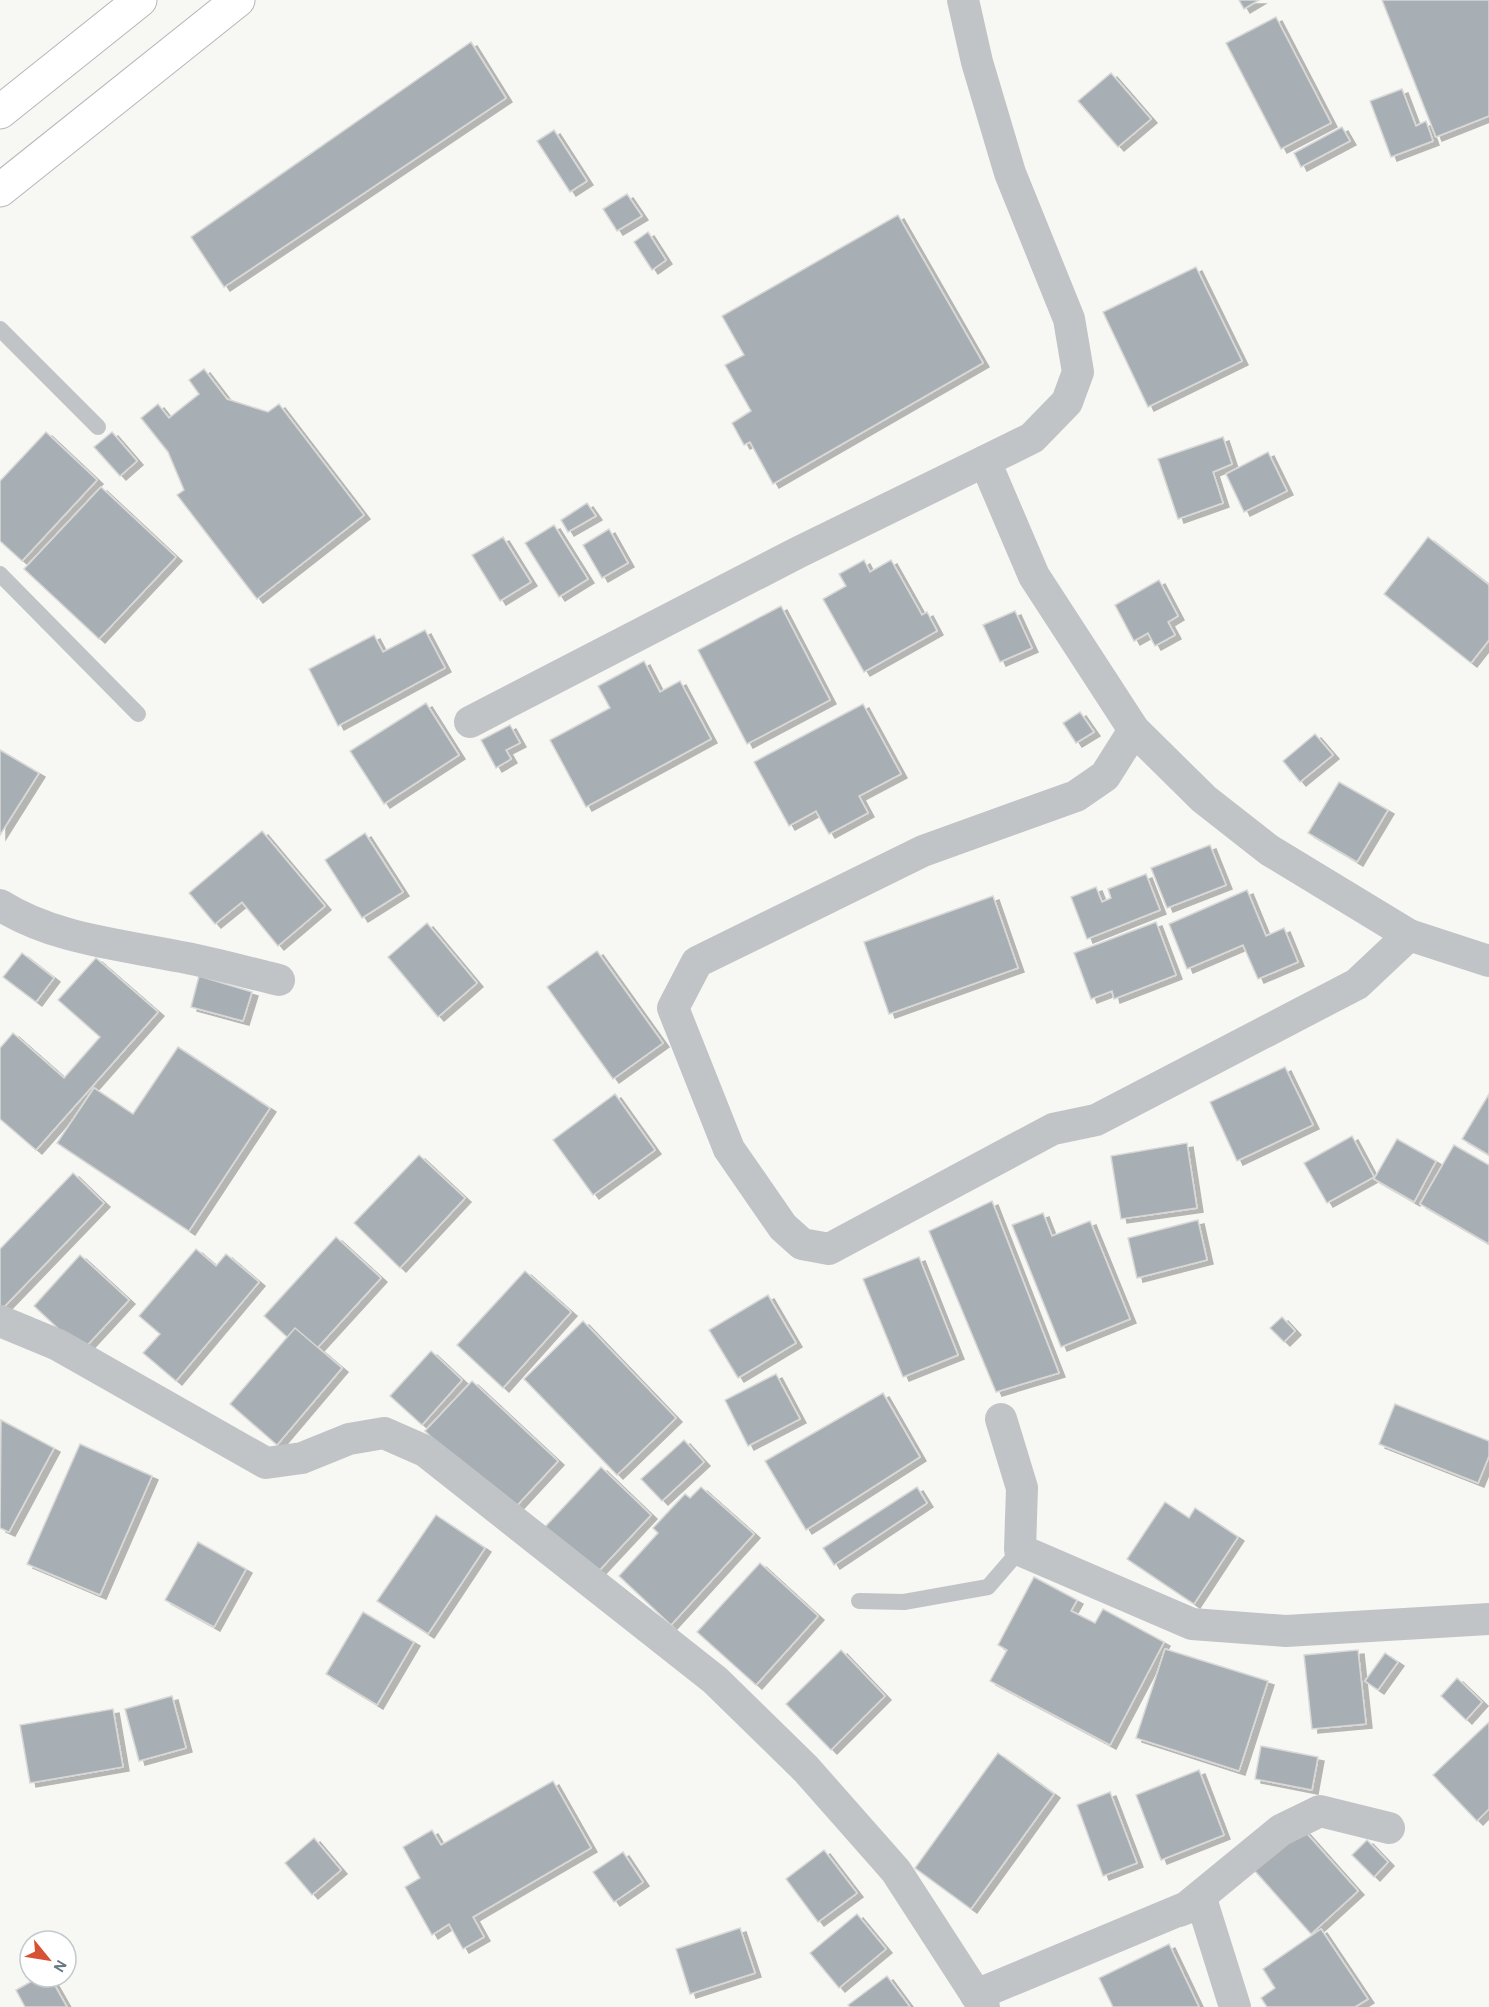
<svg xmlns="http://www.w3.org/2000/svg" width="1489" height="2007" font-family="'Alegreya Sans',sans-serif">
<defs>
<filter id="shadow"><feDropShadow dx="6" dy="4" stdDeviation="0" flood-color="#0004"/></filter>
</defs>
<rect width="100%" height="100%" fill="#f7f7f4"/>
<g fill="#a8afb4" stroke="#d8d8d6" stroke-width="1.5" filter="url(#shadow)">
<polygon points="1239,0 1259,0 1244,9"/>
<polygon points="1382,0 1489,0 1489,116 1436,137"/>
<polygon points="1276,17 1331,123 1281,149 1226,43"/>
<polygon points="471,42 506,98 224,287 191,237"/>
<polygon points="1111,73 1151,119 1118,147 1078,101"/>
<polygon points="1402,89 1416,126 1426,121 1433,141 1391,157 1370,101"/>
<polygon points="1342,127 1350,141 1301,167 1294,153"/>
<polygon points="554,130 587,181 570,192 537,141"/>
<polygon points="627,194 642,216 617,231 603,209"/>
<polygon points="898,215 983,363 773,484 750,442 744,445 732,423 751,411 725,365 744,355 722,316"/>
<polygon points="648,232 666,260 652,270 634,242"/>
<polygon points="1196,267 1242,361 1148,407 1103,312"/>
<polygon points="204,369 227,399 268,412 279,404 364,515 257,599 177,495 184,490 168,452 141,418 158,404 169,418 199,394 189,380"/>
<polygon points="46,432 97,480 22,561 0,541 0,481"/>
<polygon points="112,432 137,461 120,476 94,447"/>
<polygon points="1223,437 1232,464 1213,472 1223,503 1178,519 1158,459"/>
<polygon points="1268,452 1287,491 1244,512 1226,474"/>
<polygon points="101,487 176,557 99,639 24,569"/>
<polygon points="587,503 596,516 568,532 561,520"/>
<polygon points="554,525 588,579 559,597 525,543"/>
<polygon points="609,529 628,563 602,578 583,545"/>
<polygon points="503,537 531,582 500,601 472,555"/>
<polygon points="1428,537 1489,585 1489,640 1471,663 1384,594"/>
<polygon points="864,560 870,572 891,560 922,615 927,612 937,631 864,672 823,599 846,586 839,574"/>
<polygon points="1159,580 1178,616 1168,622 1175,635 1155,646 1148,633 1134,641 1115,605"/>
<polygon points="781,606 830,700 747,744 698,650"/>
<polygon points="1015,611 1032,648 1000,662 983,625"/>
<polygon points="425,630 445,668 338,726 309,669 374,635 383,652"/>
<polygon points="644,661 660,692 680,681 711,739 586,807 550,740 610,708 598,686"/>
<polygon points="426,703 459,755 384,804 350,751"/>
<polygon points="863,704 901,774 859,796 868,813 829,834 816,811 789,826 754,762"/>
<polygon points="1080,712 1094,732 1076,743 1063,723"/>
<polygon points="510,725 520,743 506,750 511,759 496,768 481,740"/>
<polygon points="1315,734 1333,755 1300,782 1283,761"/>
<polygon points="0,750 39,773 0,835"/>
<polygon points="1339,782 1388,810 1357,862 1308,833"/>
<polygon points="262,831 325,906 278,946 242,902 215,924 189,893"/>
<polygon points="365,833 403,892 362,918 325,860"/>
<polygon points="1210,845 1226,885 1167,908 1151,868"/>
<polygon points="1146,874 1160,910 1087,939 1071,897 1096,887 1102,902 1111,898 1108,889"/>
<polygon points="1247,890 1266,936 1284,928 1298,962 1258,979 1243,945 1187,969 1169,924"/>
<polygon points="993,896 1018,968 889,1014 864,942"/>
<polygon points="1156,922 1176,975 1114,999 1112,991 1091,999 1074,953"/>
<polygon points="427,923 477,983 438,1017 388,957"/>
<polygon points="597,951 663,1043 613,1079 547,987"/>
<polygon points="22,953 54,978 36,1002 3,977"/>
<polygon points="96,958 158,1012 36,1150 0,1119 0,1048 13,1033 64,1078 100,1037 58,1000"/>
<polygon points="199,976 252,992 243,1021 191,1007"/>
<polygon points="178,1047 270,1108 189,1231 57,1143 94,1088 133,1114"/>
<polygon points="1285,1067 1313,1125 1237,1161 1210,1102"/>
<polygon points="615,1094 655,1150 593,1195 553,1140"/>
<polygon points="1489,1094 1489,1155 1462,1139"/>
<polygon points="1352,1136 1374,1177 1327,1203 1304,1163"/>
<polygon points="1397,1139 1436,1161 1414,1202 1374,1179"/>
<polygon points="1187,1143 1197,1208 1121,1219 1111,1156"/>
<polygon points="1454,1145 1489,1165 1489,1244 1420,1204"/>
<polygon points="419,1155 465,1198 400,1268 354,1223"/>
<polygon points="73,1173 104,1203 3,1308 0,1305 0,1249"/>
<polygon points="992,1201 1059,1373 996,1392 929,1231"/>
<polygon points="1043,1213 1052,1236 1090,1221 1130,1319 1061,1347 1012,1225"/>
<polygon points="1198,1220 1207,1260 1137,1278 1128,1238"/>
<polygon points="336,1237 381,1278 309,1357 264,1316"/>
<polygon points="196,1249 216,1266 226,1254 259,1282 176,1381 143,1353 160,1334 139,1316"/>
<polygon points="80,1255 129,1300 82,1351 34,1306"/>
<polygon points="919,1257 958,1355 903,1377 863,1279"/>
<polygon points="525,1271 571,1312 503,1388 457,1345"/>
<polygon points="768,1295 796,1343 738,1378 709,1330"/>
<polygon points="1282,1317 1295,1331 1284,1342 1270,1328"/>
<polygon points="583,1321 676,1418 617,1475 524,1379"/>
<polygon points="295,1328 342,1368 277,1445 230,1404"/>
<polygon points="431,1351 462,1380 422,1425 390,1396"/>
<polygon points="776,1374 800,1419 748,1446 725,1400"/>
<polygon points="472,1381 558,1461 511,1512 425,1431"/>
<polygon points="883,1393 920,1457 806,1530 765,1461"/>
<polygon points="1395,1404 1489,1441 1489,1456 1478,1483 1379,1444"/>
<polygon points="1,1420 54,1448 9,1532 0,1528"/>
<polygon points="684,1440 704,1462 662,1501 641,1479"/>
<polygon points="80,1444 152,1476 100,1595 27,1564"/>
<polygon points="601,1467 651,1515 595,1575 544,1528"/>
<polygon points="701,1487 754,1534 671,1625 619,1576 658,1533 653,1528 685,1494 690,1498"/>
<polygon points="917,1487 927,1503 834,1565 823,1548"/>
<polygon points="1165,1502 1189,1518 1195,1508 1238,1537 1194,1604 1127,1559"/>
<polygon points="436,1515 485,1548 428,1634 377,1601"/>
<polygon points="198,1542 246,1569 214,1627 165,1600"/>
<polygon points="760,1563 818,1616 756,1685 697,1632"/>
<polygon points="1034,1577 1077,1600 1071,1611 1095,1623 1103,1609 1164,1642 1110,1745 990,1681 1007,1650 998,1645"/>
<polygon points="363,1612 414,1642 377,1705 326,1674"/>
<polygon points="1165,1649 1268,1681 1239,1771 1136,1738"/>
<polygon points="841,1650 885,1696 831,1750 786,1704"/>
<polygon points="1358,1650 1366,1724 1312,1729 1304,1655"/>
<polygon points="1385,1653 1398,1662 1378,1690 1365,1681"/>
<polygon points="1457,1678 1482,1702 1466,1720 1441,1696"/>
<polygon points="172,1696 186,1748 139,1761 125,1709"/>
<polygon points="113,1709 123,1767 30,1783 20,1725"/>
<polygon points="1489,1722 1489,1809 1477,1821 1433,1775"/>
<polygon points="1261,1746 1318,1757 1312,1790 1255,1779"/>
<polygon points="998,1753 1054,1794 971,1909 915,1868"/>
<polygon points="1199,1770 1224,1835 1161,1860 1136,1795"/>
<polygon points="553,1781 591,1848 473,1917 484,1937 463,1949 449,1924 432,1935 405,1887 420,1878 403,1847 432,1830 441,1845"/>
<polygon points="1110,1792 1137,1863 1103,1876 1077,1805"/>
<polygon points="1301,1827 1358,1891 1311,1934 1254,1870"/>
<polygon points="314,1838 341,1870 312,1895 285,1863"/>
<polygon points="1367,1840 1388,1862 1374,1877 1352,1855"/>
<polygon points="824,1850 857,1893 818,1922 786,1879"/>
<polygon points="623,1852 643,1882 614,1902 593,1872"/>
<polygon points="857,1914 886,1949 839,1988 810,1953"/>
<polygon points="740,1928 755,1973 690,1994 676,1949"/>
<polygon points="1321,1929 1368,1999 1355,2007 1267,2007 1261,1998 1275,1988 1263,1969"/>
<polygon points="1169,1944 1199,2007 1113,2007 1099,1978"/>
<polygon points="887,1976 910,2007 850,2007 848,2005"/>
<polygon points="39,1977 50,1977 67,2007 25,2007 16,1990"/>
</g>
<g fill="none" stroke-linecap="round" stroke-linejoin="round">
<defs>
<g id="primary">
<polyline points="0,112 140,0"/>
<polyline points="0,190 238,0"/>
</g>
</defs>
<use href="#primary" stroke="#b4b8bb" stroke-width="35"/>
<g stroke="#c0c4c7" stroke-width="16">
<polyline points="0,329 98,427"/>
<polyline points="0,574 138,714"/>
<polyline points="859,1601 904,1602 988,1587 1020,1550"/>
</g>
<g stroke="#c0c4c7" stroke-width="32">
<polyline points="963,0 977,62 1010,173 1069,319 1078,372 1067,402 1032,438 985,461 1034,576 1134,730 1204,799 1269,850 1409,935 1489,961"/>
<polyline points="470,722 799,552 985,461"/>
<polyline points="1134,730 1105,776 1076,796 923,851 697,962 673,1008 729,1149 783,1227 802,1244 829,1249 1053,1129 1096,1120 1357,984 1409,935"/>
<path d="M0,905C52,938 117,944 176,956C211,962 245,972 279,980"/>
<polyline points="0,1321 58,1345 266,1463 302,1458 349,1439 384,1433 425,1451 715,1680 806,1769 896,1871 984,2007"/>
<polyline points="1001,1419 1022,1488 1020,1550 1192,1624 1286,1631 1489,1619"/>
<polyline points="1179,1911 1202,1902 1235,2007"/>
<polyline points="976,1995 1187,1907 1281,1830 1320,1811 1389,1828"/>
</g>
<use href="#primary" stroke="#fff" stroke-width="33"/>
</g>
<g transform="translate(48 1959) rotate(120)"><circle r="28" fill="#ffffff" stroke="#c3c9cd" stroke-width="1.5"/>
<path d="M0-4.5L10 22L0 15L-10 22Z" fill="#d75234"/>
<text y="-9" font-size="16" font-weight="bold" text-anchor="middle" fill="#687883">N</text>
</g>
</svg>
